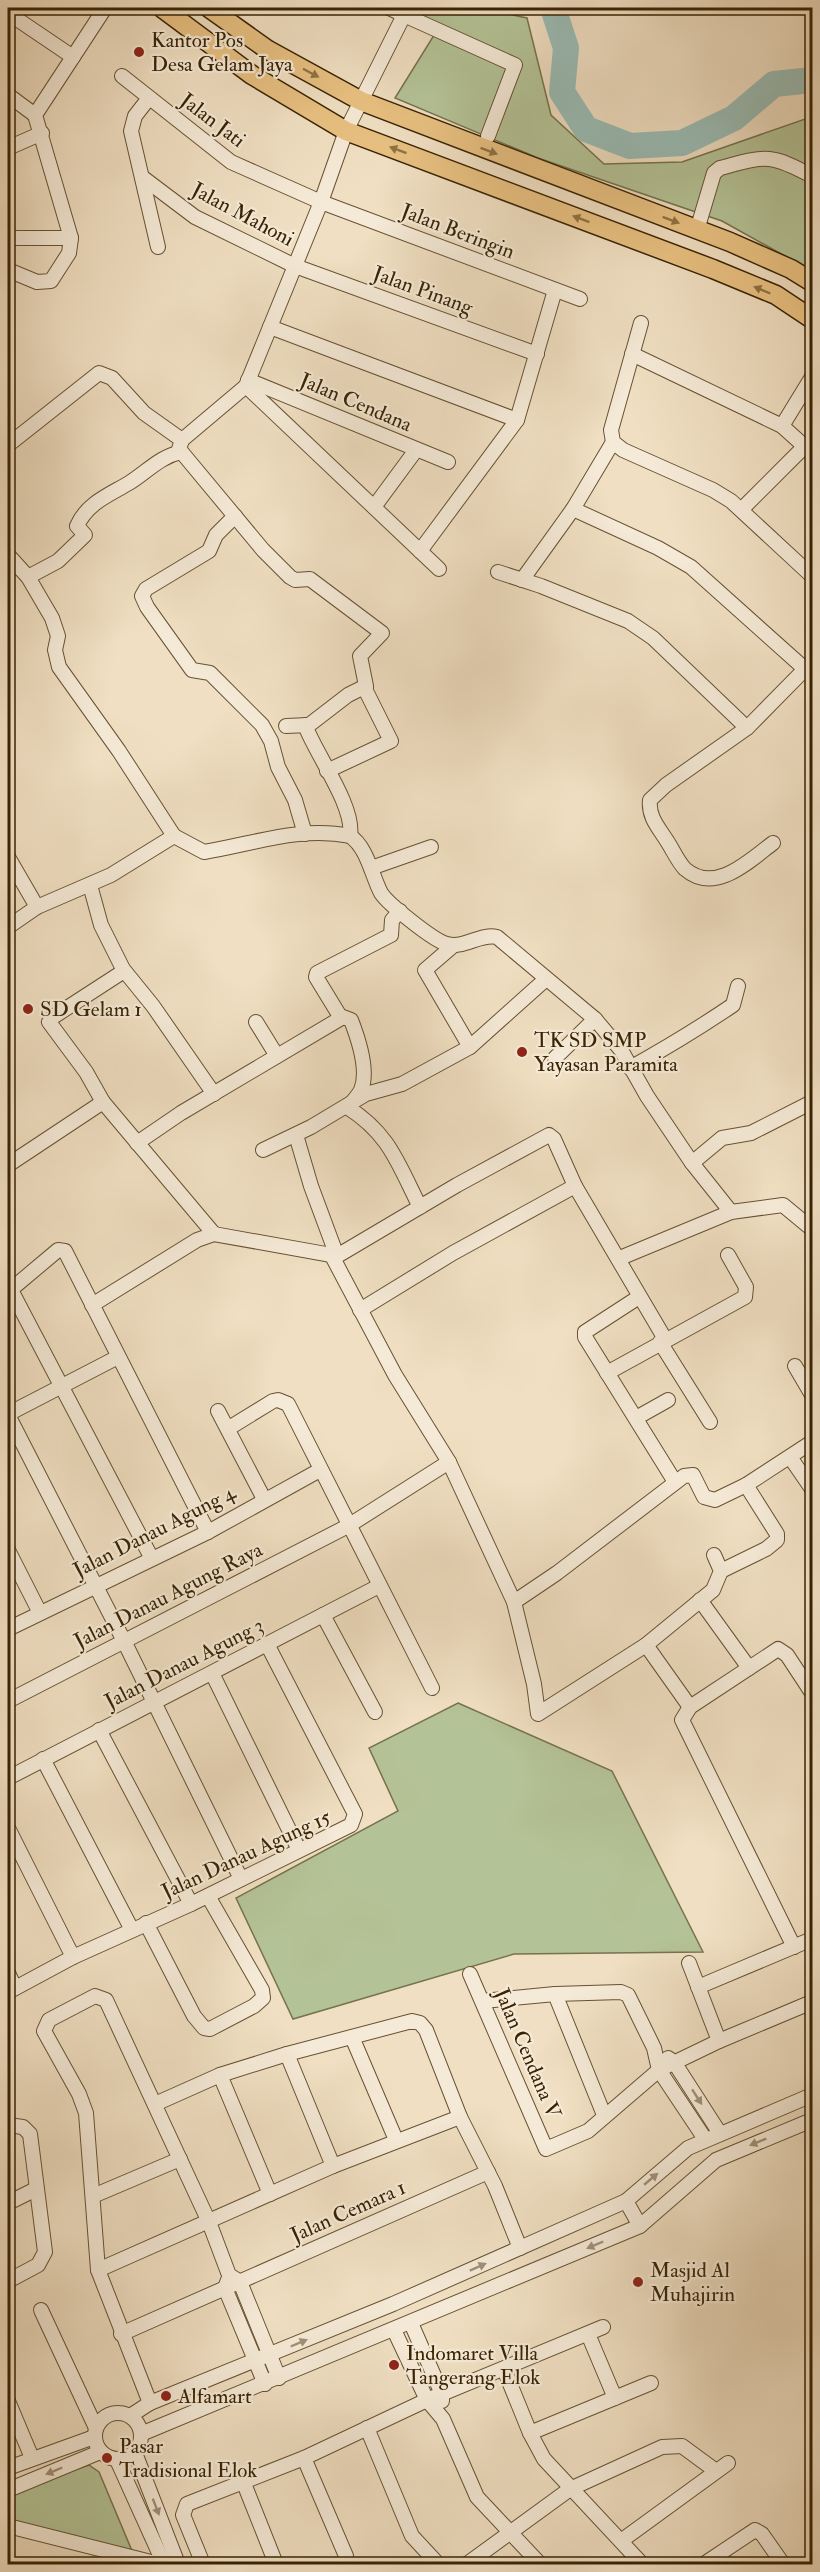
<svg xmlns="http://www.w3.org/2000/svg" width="820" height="2572" font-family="'IM FELL Double Pica',serif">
<rect width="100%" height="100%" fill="#f0dfc2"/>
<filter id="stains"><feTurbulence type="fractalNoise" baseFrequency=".00333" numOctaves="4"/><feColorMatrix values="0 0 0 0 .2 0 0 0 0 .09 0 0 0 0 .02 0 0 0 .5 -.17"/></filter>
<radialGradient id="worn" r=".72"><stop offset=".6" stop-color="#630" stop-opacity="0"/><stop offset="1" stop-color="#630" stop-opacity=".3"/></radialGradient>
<g fill="#b4c397" stroke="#76734d" stroke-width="1.5">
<polygon points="392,8 479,8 527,18 551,115 604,164 682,162 808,118 812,121 812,271 722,221 538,158 395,98 436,32"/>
<polygon points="458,1703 612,1771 703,1952 514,1954 293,2019 236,1898 398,1811 369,1748"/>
<polygon points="72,2463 80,2468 89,2465 99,2472 135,2558 8,2526 8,2490"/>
</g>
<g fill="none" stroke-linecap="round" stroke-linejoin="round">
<polyline stroke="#9abcb5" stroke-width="26" points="553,8 566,48 562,92 586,129 630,146 682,143 734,118 774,84 812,80"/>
<defs>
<g id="minor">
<polyline points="8,13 73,57"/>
<polyline points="404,15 515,65 488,136"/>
<polyline points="122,76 231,162 321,202 580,299"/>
<polyline points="8,95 35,115"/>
<polyline points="149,98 135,116 131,131 158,247"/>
<polyline points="8,148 42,133"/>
<polyline points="142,177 195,217 295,266 537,354"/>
<path d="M697,230L714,173L720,168C766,156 769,153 812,176"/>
<polyline points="8,238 71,238"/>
<polyline points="8,270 37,282 51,281 69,253 71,238 35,115 105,8"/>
<polyline points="641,323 611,430 613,442 623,450 713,490 731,501 812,576"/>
<polyline points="270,327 517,420"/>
<polyline points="632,354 782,426 812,453"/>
<polyline points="248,380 448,462"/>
<polyline points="246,386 439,569"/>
<polyline points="782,426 812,377"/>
<polyline points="8,445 99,373 112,378 144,413 182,440"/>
<polyline points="374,507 416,450"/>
<polyline points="573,509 658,548 691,567 805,669"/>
<polyline points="742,509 805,446"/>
<polyline points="235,516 216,535 209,551 146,589 142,596 147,607 192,670 210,673 262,725 271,741 278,767 295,800 305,834"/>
<polyline points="420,551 517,420 555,290"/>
<polyline points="8,555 28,577 52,618 58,636 55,650 59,667 119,751 174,836"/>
<polyline points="498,572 541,586 628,621 653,638 747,728"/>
<path d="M28,577L58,561L85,535L77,526C87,503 109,495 129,483C147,472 159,457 181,452"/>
<polyline points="522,580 573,509 613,442"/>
<path d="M305,725C316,755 355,806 350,836"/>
<polyline points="286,726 309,725 348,695 366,686 360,656 382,633 310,579 295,580 290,577 263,550 179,449 182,440 246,386 321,202 346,131 404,15 389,8"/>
<polyline points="327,771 391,741 364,687"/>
<path d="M773,843C749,861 715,895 685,869C678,862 673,850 667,841C659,828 648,817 650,800L666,785L747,728L812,662"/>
<polyline points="8,857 37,907"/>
<polyline points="371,868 431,847"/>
<polyline points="90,885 101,925 123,969 153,1006 214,1094"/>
<path d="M8,927L37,907L111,875L174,836L204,852C253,844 300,826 350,836C367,847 372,876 381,893C388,904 434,941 447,944C464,949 480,933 497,937L595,1019L621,1050L647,1096L692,1163L731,1212"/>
<polyline points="454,945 425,970 470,1047"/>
<polyline points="341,1018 316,977 317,973 391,935 392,920 400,911"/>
<polyline points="256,1022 277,1056"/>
<polyline points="555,1058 595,1019"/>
<path d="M630,1068C666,1048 699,1028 733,1005L738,986"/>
<polyline points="103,1102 86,1072 49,1022 53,1017 124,971"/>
<path d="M347,1107C390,1134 398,1164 420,1207"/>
<polyline points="296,1135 311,1186 337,1256"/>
<path d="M137,1143L181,1113L343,1017L351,1020C358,1038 369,1071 361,1090C358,1096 353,1101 349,1106"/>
<polyline points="263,1150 311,1127 366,1094 402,1084 470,1047 546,979"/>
<polyline points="692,1163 722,1138 751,1133 812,1102"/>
<polyline points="8,1165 103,1102 214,1234"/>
<polyline points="332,1256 395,1375 449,1462 514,1602 534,1684 538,1714 646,1645 713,1590 721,1571 714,1555"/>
<polyline points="620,1258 731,1212 783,1205 812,1229"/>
<polyline points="11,1290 151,1557"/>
<polyline points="8,1292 58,1250 65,1251 208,1532"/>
<polyline points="639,1297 585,1332 585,1337 675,1482"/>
<polyline points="92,1305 197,1240 214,1234 337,1256 457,1185 549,1135 554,1139 575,1186 665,1339"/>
<polyline points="360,1310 453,1253 575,1186"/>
<polyline points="660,1342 710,1422"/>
<polyline points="795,1366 812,1395"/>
<polyline points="607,1373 745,1297 746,1287 728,1255"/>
<polyline points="218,1411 264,1499"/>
<polyline points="8,1414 118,1357"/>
<polyline points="8,1415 124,1641 241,1879"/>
<polyline points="636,1418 668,1400"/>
<polyline points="229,1428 273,1401 278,1400 288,1404 432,1688"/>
<polyline points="790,1457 812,1489"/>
<polyline points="8,1550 40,1613"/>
<polyline points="721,1571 766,1549 777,1540 777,1534 746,1485"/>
<polyline points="700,1600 749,1668"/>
<polyline points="514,1602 557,1573 684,1476 693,1475 704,1497 715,1500 746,1485 812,1442"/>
<polyline points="323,1615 375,1712"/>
<polyline points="8,1629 208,1532 320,1470"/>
<polyline points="646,1645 690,1707"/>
<polyline points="212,1673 299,1850"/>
<polyline points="8,1701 348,1526 449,1462"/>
<polyline points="99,1730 191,1904"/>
<polyline points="43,1759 131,1928"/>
<polyline points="8,1778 379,1586"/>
<polyline points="8,1828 73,1957"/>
<polyline points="146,1923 194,2016 204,2028 210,2029 254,2006 263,1998 262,1990 208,1896"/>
<polyline points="794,1947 682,1720 690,1707 778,1649 787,1655 812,1693"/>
<polyline points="689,1963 719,2041"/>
<polyline points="8,1973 15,1988"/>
<polyline points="470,1974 546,2149 588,2131 659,2070 719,2041 812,2002"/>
<polyline points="698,1987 812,1939"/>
<polyline points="8,1992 73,1957 191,1904 351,1825 355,1814 267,1644"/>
<polyline points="555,1994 604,2115"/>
<polyline points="483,2001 555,1994 621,1992 628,1995 654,2048 659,2070 705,2139"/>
<polyline points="352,2037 396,2140"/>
<polyline points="287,2054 333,2166"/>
<polyline points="668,2058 674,2062 719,2132"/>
<polyline points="220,2075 270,2194"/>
<polyline points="155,2104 220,2075 287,2054 412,2021 420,2023 426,2030 460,2117 495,2186 520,2248"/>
<polyline points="8,2125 23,2127 30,2134 45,2252 38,2265 8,2281"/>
<polyline points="93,2196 180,2159"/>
<polyline points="626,2201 640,2226"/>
<polyline points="8,2203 36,2189"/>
<polyline points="98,2270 333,2166 460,2117"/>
<polyline points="228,2280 225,2288 265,2384"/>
<polyline points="41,2310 96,2428"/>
<polyline points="411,2323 442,2394 442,2401"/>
<polyline points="394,2330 427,2400 443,2419 477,2497 540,2564"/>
<polyline points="121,2334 488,2172"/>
<polyline points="588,2334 615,2398"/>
<polyline points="504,2369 530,2433 544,2459 642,2564"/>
<polyline points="8,2401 32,2458"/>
<polyline points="150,2403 98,2270 86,2113 79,2094 44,2031 49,2020 95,1996 106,2000 209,2222 229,2275 240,2282 279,2378"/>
<circle cx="118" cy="2436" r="23"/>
<polyline points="130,2416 150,2403 393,2304 626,2201 688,2148 812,2095"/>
<polyline points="367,2428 412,2536 438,2564"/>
<polyline points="530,2433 651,2383"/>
<polyline points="141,2434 640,2226 716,2160 812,2120"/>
<polyline points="135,2453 178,2564"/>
<polyline points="304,2458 346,2556 347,2564"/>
<polyline points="117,2460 164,2564"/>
<polyline points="8,2468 94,2437"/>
<polyline points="243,2481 276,2564"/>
<polyline points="8,2490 100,2452"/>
<polyline points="8,2526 159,2564"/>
<polyline points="621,2541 728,2463"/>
<polyline points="203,2564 183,2515 187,2504 304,2458 427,2400 603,2327"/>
<polyline points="467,2564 570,2489 662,2447 682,2446 716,2471"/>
<polyline points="704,2564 755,2530 762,2534 783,2564"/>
</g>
<g id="major">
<polyline points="162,8 252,75 346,131 713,269 776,295 812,319"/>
<polyline points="209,8 268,50 361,101 730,242 791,269 812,282"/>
</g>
</defs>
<use href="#minor" stroke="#665233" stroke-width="16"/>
<use href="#major" stroke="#382303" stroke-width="21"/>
<use href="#minor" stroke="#f5ead7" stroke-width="14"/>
<use href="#major" stroke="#e8c081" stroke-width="18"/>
</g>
<defs><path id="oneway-solid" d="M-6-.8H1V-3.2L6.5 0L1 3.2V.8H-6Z" transform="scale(1.5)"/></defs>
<g fill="#907242">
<use href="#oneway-solid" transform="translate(311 73) rotate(28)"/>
<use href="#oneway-solid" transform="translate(398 150) rotate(-159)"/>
<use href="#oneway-solid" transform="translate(489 151) rotate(21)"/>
<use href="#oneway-solid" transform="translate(581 219) rotate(-159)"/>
<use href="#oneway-solid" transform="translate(671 220) rotate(21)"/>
<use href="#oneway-solid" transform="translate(762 290) rotate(-157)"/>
</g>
<g fill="#a09078">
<use href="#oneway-solid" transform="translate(697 2097) rotate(57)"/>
<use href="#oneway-solid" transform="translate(758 2142) rotate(158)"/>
<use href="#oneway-solid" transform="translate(651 2179) rotate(-40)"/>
<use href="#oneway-solid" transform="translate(595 2245) rotate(157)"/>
<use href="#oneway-solid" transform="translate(478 2267) rotate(-24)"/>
<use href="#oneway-solid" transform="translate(299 2343) rotate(-23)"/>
<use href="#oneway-solid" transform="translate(54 2471) rotate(157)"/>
<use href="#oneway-solid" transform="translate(156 2507) rotate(69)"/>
</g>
<g fill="#8f2418" stroke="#f5ead7" stroke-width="2">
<circle cx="139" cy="52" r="6"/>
<circle cx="28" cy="1009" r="6"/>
<circle cx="522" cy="1052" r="6"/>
<circle cx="638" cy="2282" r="6"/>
<circle cx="394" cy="2365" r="6"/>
<circle cx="166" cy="2396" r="6"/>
<circle cx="107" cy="2458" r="6"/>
</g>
<g text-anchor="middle" stroke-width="4.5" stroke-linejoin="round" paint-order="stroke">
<g font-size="21" fill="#382303" stroke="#f5ead7" text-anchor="start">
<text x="151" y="47">Kantor Pos<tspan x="151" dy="24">Desa Gelam Jaya</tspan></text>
<text x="40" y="1016">SD Gelam 1</text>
<text x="534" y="1047">TK SD SMP<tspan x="534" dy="24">Yayasan Paramita</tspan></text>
<text x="650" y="2277">Masjid Al<tspan x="650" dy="24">Muhajirin</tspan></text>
<text x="406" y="2360">Indomaret Villa<tspan x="406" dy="24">Tangerang Elok</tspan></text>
<text x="178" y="2403">Alfamart</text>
<text x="119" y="2453">Pasar<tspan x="119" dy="24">Tradisional Elok</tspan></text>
</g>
<g font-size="21" fill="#382303" stroke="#f5ead7">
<text transform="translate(213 120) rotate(37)" y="7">Jalan Jati</text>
<text transform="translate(243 214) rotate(28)" y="7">Jalan Mahoni</text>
<text transform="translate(458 231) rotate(21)" y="7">Jalan Beringin</text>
<text transform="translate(423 290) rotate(20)" y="7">Jalan Pinang</text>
<text transform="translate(356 402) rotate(23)" y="7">Jalan Cendana</text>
<text transform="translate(154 1531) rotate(-27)" y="7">Jalan Danau Agung 4</text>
<text transform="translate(168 1595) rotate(-27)" y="7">Jalan Danau Agung Raya</text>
<text transform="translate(184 1663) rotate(-27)" y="7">Jalan Danau Agung 3</text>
<text transform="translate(246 1854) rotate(-25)" y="7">Jalan Danau Agung 15</text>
<text transform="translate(528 2053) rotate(67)" y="7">Jalan Cendana V</text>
<text transform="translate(348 2211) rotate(-24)" y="7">Jalan Cemara 1</text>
</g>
</g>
<rect width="820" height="2572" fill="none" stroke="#f0dfc2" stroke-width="30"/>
<rect x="9" y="9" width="802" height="2554" fill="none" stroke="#382303" stroke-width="3"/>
<rect x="15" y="15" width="790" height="2542" fill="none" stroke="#382303" stroke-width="1.5"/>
<rect width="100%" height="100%" filter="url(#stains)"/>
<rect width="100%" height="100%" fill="url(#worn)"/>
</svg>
